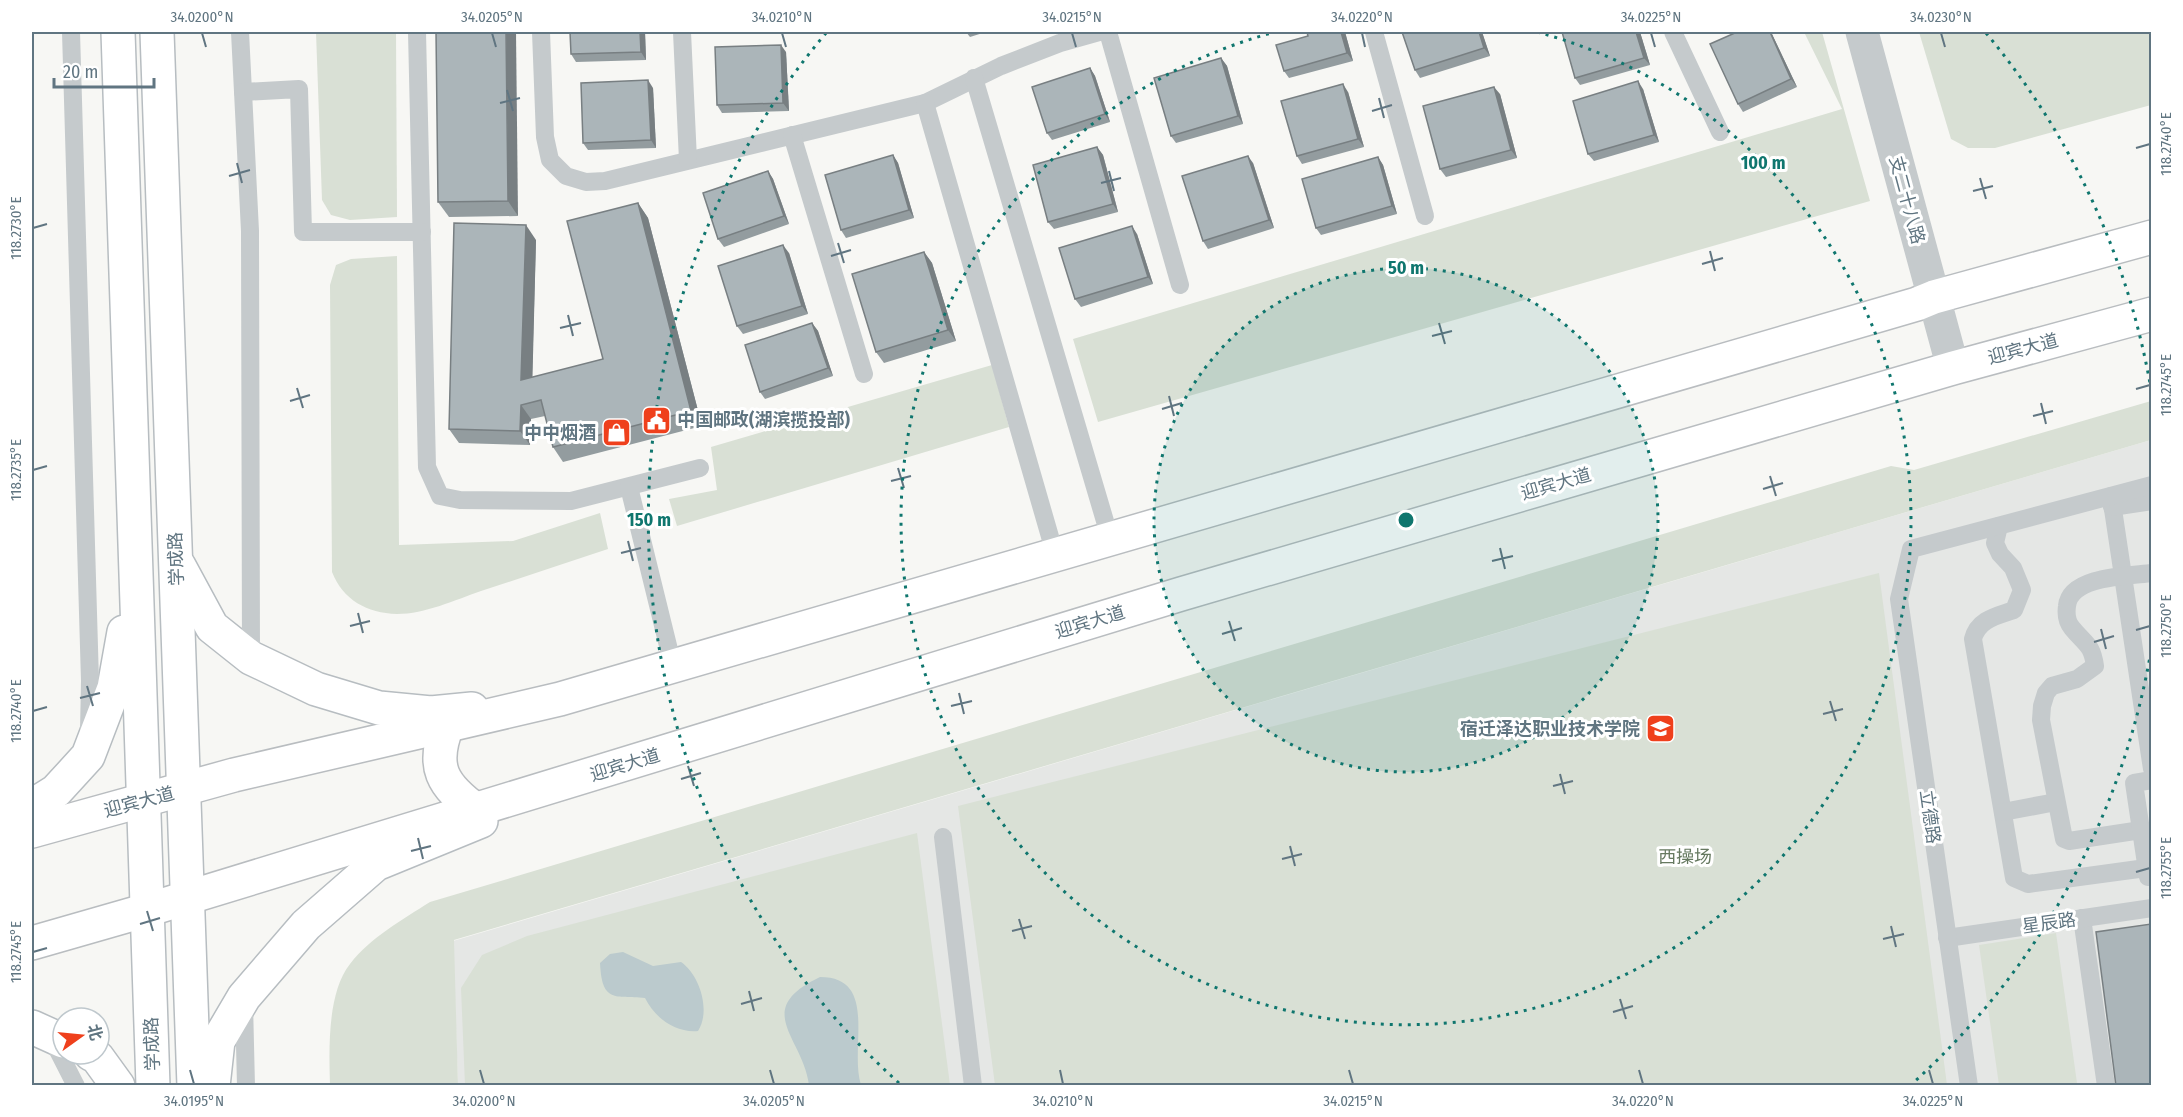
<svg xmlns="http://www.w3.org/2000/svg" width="2183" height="1117" font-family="'Fira Sans Condensed','Noto Sans SC',sans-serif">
<rect width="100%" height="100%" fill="#f7f7f4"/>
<polygon fill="#e5e7e5" points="2151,440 2151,1085 458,1085 453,941"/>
<g fill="#d9e0d5">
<polygon points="316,32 396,32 397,217 350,220 331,215 322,200"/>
<polygon points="1804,32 1822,32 1870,201 1098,422 1073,339 1842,109"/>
<polygon points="1919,32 2151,32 2151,105 1995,148 1968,148 1951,139"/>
<path d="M397,256L399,545L513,541L600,513L608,549C566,563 524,577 481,591C455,600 425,614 397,614C367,613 343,600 332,572L330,285L336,265L351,259Z"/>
<polygon points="992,365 1009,427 677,526 669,499 717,490 711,447"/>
<path d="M2151,401V440L454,940L458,1085H330C329,1050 327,993 350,964C371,937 402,920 430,902L1891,466L1914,470Z"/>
<polygon points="1879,573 1947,1085 995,1085 958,806"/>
<polygon points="917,833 950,1085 465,1085 461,988 482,955 527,936"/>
<polygon points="2056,933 2077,1083 2074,1086 1999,1085 1979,945"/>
</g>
<g fill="#bbcacd">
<path d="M623,952L653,966L681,962C700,975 711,1011 698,1031C675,1033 655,1018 645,998C615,995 602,1004 600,963L610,954Z"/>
<path d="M820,977C879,977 849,1048 861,1085H809C803,1037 751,1010 820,977Z"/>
</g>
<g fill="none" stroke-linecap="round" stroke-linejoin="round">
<defs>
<g id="secondary">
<polyline points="118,32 153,1086"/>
<polyline points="157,32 194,1086"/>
<polyline points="179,566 212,627 251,658 316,689 379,708 431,713 472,709"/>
<polyline points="32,806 56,791 88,756 114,688 124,632"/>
<polyline points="32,1027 63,1041"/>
<polyline points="91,1054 97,1057 118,1086"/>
<polyline points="213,1086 218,1041 244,997 306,925 376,864 481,821"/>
</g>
<g id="trunk">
<path d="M447,726C431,767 442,785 476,810"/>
<polyline points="32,831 234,775 560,699 1917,304 1934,297 2152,237"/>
<polyline points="32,943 147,910 1181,594 1953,368 2152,314"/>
</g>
</defs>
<use href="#secondary" stroke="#b7bdc1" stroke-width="36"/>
<use href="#trunk" stroke="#b9bdc0" stroke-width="36"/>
<g stroke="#c5cacc" stroke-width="18">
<polyline points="71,32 90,681 89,731"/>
<polyline points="240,32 250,231 251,658"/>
<polyline points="417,32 427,467 440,496 460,500 571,501 700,468"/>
<polyline points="541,32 545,137 550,160 566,176 586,182 605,181 925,103 1001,66 1060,43 1099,32"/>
<polyline points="682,32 688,160"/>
<polyline points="1108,32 1180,285"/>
<polyline points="1374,32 1425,216"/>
<polyline points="1673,32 1720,132"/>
<polyline points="974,78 1110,538"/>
<polyline points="243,92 299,89 303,232 422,232"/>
<polyline points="925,103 1055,554"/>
<polyline points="792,135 864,374"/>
<polyline points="629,487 673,666"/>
<polyline points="2111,496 2152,769"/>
<polyline points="2112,507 2152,501"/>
<path d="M1999,526L1995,543L2000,554L2013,568L2022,590L2014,610C1997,616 1978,619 1973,639L2014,878L2028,884L2146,868"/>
<polyline points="2003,812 2056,802"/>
<path d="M2141,830L2069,841L2064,839L2041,720L2042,706L2046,693L2052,686L2077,679L2095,666C2092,644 2085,644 2072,628C2067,622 2066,613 2067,606C2070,576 2128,576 2152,573"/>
<polyline points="943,837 973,1086"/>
<polyline points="2148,877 2134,783 2152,780"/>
<polyline points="2082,918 2106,1086"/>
<polyline points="1947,938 2152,908"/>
<polyline points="244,1003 246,1086"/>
<polyline points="51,1037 76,1086"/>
<polyline points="1969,1086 1899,599 1911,549 2152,485"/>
</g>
<polyline stroke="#c5cacc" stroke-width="33" points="1862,32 1953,368"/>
<use href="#secondary" stroke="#fff" stroke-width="33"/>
<use href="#trunk" stroke="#fff" stroke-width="33"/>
</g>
<g fill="#939c9f">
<polygon points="436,32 518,216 449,217 438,202"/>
<polygon points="570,32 645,32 646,60 576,62 571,54"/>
<polygon points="966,32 986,32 970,37"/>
<polygon points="1307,32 1345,32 1353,61 1289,78 1284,71 1308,36"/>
<polygon points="1402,32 1482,32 1490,56 1420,78 1415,70"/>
<polygon points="1640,32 1650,65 1580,85 1575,78"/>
<polygon points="1771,32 1797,87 1743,112 1738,104"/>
<polygon points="786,52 789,111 722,113 717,105"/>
<polygon points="1221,58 1227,66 1243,124 1176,143 1171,136"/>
<polygon points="1090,68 1095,76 1110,122 1052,140 1047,133"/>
<polygon points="653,88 656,148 588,150 583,143"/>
<polygon points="1643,89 1659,142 1594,161 1588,154"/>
<polygon points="1348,92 1364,147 1302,164 1297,156"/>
<polygon points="1500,94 1517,158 1446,177 1440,169"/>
<polygon points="1097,147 1103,155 1118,212 1054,229 1048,222"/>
<polygon points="893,155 898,163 914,218 846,238 841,230"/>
<polygon points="1378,157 1383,165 1397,214 1321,235 1316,228"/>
<polygon points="1253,163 1274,228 1208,249 1203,241"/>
<polygon points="768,171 773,179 789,224 724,247 718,239"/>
<polygon points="638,203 648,218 702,426 563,462 553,447 545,416 531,419 530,445 459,443 449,429 536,240 532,378 603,359"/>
<polygon points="1137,234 1153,284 1081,307 1075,299"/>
<polygon points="924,252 932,263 956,341 884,363 876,352"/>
<polygon points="789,253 808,314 743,334 737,326"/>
<polygon points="812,323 818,331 833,376 765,399 760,392"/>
</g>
<g fill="#787f82">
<polygon points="506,32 516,32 518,216 508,201"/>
<polygon points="640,32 645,32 646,60 641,52"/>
<polygon points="1341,32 1345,32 1353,61 1347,53"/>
<polygon points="1479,32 1482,32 1490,56 1484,48"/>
<polygon points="1636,32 1640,32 1650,65 1644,58"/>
<polygon points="1770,32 1771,32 1797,87 1791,79"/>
<polygon points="781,45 786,52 789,111 783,103"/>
<polygon points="1221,58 1227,66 1243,124 1238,116"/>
<polygon points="1090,68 1095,76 1110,122 1105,114"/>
<polygon points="648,80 653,88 656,148 651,140"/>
<polygon points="1638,81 1643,89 1659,142 1654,135"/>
<polygon points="1343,84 1348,92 1364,147 1358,139"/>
<polygon points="1494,87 1500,94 1517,158 1511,150"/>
<polygon points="1097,147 1103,155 1118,212 1113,204"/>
<polygon points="893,155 898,163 914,218 909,210"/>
<polygon points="1248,156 1253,163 1274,228 1269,220"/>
<polygon points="1378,157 1383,165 1397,214 1392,206"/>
<polygon points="768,171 773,179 789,224 784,216"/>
<polygon points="638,203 648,218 702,426 691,411"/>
<polygon points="526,225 536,240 532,395 521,380"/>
<polygon points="1132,226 1137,234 1153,284 1148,277"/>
<polygon points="783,245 789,253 808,314 802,306"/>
<polygon points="924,252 932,263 956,341 948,330"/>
<polygon points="812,323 818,331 833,376 828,368"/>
<polygon points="521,405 531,419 530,445 520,431"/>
</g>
<g fill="#abb5b9" stroke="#787f82" stroke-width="1.5">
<polygon points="436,32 506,32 508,201 438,202"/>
<polygon points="570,32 640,32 641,52 571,54"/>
<polygon points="1307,32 1341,32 1347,53 1284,71 1276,45 1308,36"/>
<polygon points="1402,32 1479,32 1484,48 1415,70"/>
<polygon points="1562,32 1636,32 1644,58 1575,78"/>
<polygon points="1737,32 1770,32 1791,79 1738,104 1710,44"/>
<polygon points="781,45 783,103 717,105 715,47"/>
<polygon points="1221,58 1238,116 1171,136 1154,78"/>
<polygon points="1090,68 1105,114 1047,133 1032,87"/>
<polygon points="648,80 651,140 583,143 581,83"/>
<polygon points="1638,81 1654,135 1588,154 1573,101"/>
<polygon points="1343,84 1358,139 1297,156 1281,101"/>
<polygon points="1494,87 1511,150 1440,169 1423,106"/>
<polygon points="1097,147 1113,204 1048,222 1033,165"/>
<polygon points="893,155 909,210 841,230 825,175"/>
<polygon points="1248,156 1269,220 1203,241 1182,176"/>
<polygon points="1378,157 1392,206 1316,228 1302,179"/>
<polygon points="768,171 784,216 718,239 703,193"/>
<polygon points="638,203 691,411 553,447 541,400 521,405 520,431 449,429 454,223 526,225 521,380 603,359 567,221"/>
<polygon points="1132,226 1148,277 1075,299 1059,248"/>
<polygon points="783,245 802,306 737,326 718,266"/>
<polygon points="924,252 948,330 876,352 852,274"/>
<polygon points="812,323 828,368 760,392 745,345"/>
<polygon points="2151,924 2151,1086 2116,1086 2096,932"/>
</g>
<path fill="none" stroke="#607581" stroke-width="2" d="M202,33L206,47M492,33L496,47M782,33L786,47M1072,33L1076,47M1362,33L1365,47M1651,33L1655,47M1941,33L1945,47M507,90L513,111M1379,98L1384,118M500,103L520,98M1372,111L1392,105M2136,148L2150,144M237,163L242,183M1109,171L1114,191M229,176L250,170M1980,178L1986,199M1101,183L1121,178M1973,191L1993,186M33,228L47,224M838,243L844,263M1710,251L1715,271M831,256L851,250M1702,264L1723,258M568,315L573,336M1439,323L1445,344M560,328L581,323M1432,336L1452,331M297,388L303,408M2136,389L2150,385M1169,396L1174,416M290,401L310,395M2041,403L2046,424M1162,409L1182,403M2033,416L2053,411M898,468L904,488M33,470L47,466M1770,476L1776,496M891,481L911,476M1763,489L1783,483M628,541L633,561M1500,548L1505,569M621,553L641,548M1492,561L1513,556M358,613L363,633M1229,621L1235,641M350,626L370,621M2101,629L2106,649M2136,630L2150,626M1222,634L1242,628M2094,642L2114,636M87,686L93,706M959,693L964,714M80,698L100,693M1830,701L1836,721M951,706L972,701M33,711L47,707M1823,714L1843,709M688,766L694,786M1560,774L1565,794M681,779L701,773M1553,786L1573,781M418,838L423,859M1290,846L1295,866M411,851L431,846M1282,859L1302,854M2136,872L2150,868M147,911L153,931M1019,919L1025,939M140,924L160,918M1891,926L1896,947M1012,931L1032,926M1883,939L1904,934M33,952L47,948M749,991L754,1011M1620,999L1626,1019M741,1004L762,998M1613,1012L1633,1006M190,1070L194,1084M480,1070L484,1084M770,1070L774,1084M1060,1070L1063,1084M1349,1070L1353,1084M1639,1070L1643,1084M1929,1070L1933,1084"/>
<circle cx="1406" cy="520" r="252" fill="#0f766e" fill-opacity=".12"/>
<g fill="none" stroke="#0f766e" stroke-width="3" stroke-dasharray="3 6">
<circle cx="1406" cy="520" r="252"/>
<path d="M1537 32A505 505 0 1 1 1275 32"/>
<path d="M2151 651A757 757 0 0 1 1913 1083M899 1083A757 757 0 0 1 826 33M1986 33A757 757 0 0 1 2151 389"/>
</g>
<defs>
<symbol id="civic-square" viewBox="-11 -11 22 22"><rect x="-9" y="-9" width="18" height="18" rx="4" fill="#ef401c" stroke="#fff"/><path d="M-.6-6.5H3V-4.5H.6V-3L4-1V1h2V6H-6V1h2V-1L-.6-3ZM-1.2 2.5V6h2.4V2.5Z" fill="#fff"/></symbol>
<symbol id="shop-square" viewBox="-11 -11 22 22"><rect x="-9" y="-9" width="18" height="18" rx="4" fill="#ef401c" stroke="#fff"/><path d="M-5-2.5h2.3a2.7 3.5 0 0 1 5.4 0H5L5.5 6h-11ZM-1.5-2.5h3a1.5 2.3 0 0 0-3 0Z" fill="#fff"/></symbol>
<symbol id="university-square" viewBox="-11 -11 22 22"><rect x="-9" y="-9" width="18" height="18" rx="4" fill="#ef401c" stroke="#fff"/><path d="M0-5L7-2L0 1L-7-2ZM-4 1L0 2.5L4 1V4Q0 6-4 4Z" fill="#fff"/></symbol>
</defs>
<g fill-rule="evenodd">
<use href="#civic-square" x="640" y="404" width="33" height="33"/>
<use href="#shop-square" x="600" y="416" width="33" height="33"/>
<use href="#university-square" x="1644" y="712" width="33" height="33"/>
</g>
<g text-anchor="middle" stroke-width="6" stroke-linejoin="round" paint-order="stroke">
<g font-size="18" fill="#607581" stroke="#fff">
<text transform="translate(1907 200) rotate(75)" y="6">支二十八路</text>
<text transform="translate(2023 349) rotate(-15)" y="6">迎宾大道</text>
<text transform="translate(1556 484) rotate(-16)" y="6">迎宾大道</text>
<text transform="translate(176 559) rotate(-92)" y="6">学成路</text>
<text transform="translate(1090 622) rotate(-17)" y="6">迎宾大道</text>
<text transform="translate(625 765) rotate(-17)" y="6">迎宾大道</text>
<text transform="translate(139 802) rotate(-15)" y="6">迎宾大道</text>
<text transform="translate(1930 817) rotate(82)" y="6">立德路</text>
<text transform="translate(2049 923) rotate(-8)" y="6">星辰路</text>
<text transform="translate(152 1044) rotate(-92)" y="6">学成路</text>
</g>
<g font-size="18" font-weight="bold" fill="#607581" stroke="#fff" text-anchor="end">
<text x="677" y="426" text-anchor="start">中国邮政(湖滨揽投部)</text>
<text x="596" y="439">中中烟酒</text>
<text x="1640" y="735">宿迁泽达职业技术学院</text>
</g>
<g font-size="18" fill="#667960" stroke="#fff">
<text x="1685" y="863">西操场</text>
</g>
</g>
<circle cx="1406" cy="520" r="9" fill="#0f766e" stroke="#fff" stroke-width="3"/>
<g font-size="18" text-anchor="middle" font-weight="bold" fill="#0f766e" stroke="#fff" stroke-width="6" stroke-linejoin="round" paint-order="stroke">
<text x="1763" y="169">100 m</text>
<text x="1406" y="274">50 m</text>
<text x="649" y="526">150 m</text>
</g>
<rect width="2183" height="1117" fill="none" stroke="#ffffff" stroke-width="66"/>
<g transform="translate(81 1036) rotate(75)"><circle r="28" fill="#ffffff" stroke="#bfc8cd" stroke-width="1.5"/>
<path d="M0-4.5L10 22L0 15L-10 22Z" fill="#ef401c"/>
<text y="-9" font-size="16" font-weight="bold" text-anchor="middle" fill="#607581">北</text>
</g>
<path d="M54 78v9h100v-9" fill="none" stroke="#607581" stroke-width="3"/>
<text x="63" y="78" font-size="18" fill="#607581" stroke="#ffffff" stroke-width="4.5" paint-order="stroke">20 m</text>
<rect x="33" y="33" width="2117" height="1051" fill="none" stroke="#607581" stroke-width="2"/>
<g font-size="15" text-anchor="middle" fill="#607581">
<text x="202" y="22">34.0200°N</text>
<text x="492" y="22">34.0205°N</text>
<text x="782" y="22">34.0210°N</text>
<text x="1072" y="22">34.0215°N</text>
<text x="1362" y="22">34.0220°N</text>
<text x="1651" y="22">34.0225°N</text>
<text x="1941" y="22">34.0230°N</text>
<text transform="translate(2166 144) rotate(-90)" y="5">118.2740°E</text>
<text transform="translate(16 228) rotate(-90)" y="5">118.2730°E</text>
<text transform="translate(2166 385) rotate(-90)" y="5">118.2745°E</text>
<text transform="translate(16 470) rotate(-90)" y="5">118.2735°E</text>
<text transform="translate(2166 626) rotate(-90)" y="5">118.2750°E</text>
<text transform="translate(16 711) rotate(-90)" y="5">118.2740°E</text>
<text transform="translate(2166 868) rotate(-90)" y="5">118.2755°E</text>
<text transform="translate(16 952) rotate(-90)" y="5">118.2745°E</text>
<text x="194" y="1106">34.0195°N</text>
<text x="484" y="1106">34.0200°N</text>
<text x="774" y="1106">34.0205°N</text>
<text x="1063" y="1106">34.0210°N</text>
<text x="1353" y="1106">34.0215°N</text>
<text x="1643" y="1106">34.0220°N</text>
<text x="1933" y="1106">34.0225°N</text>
</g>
</svg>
